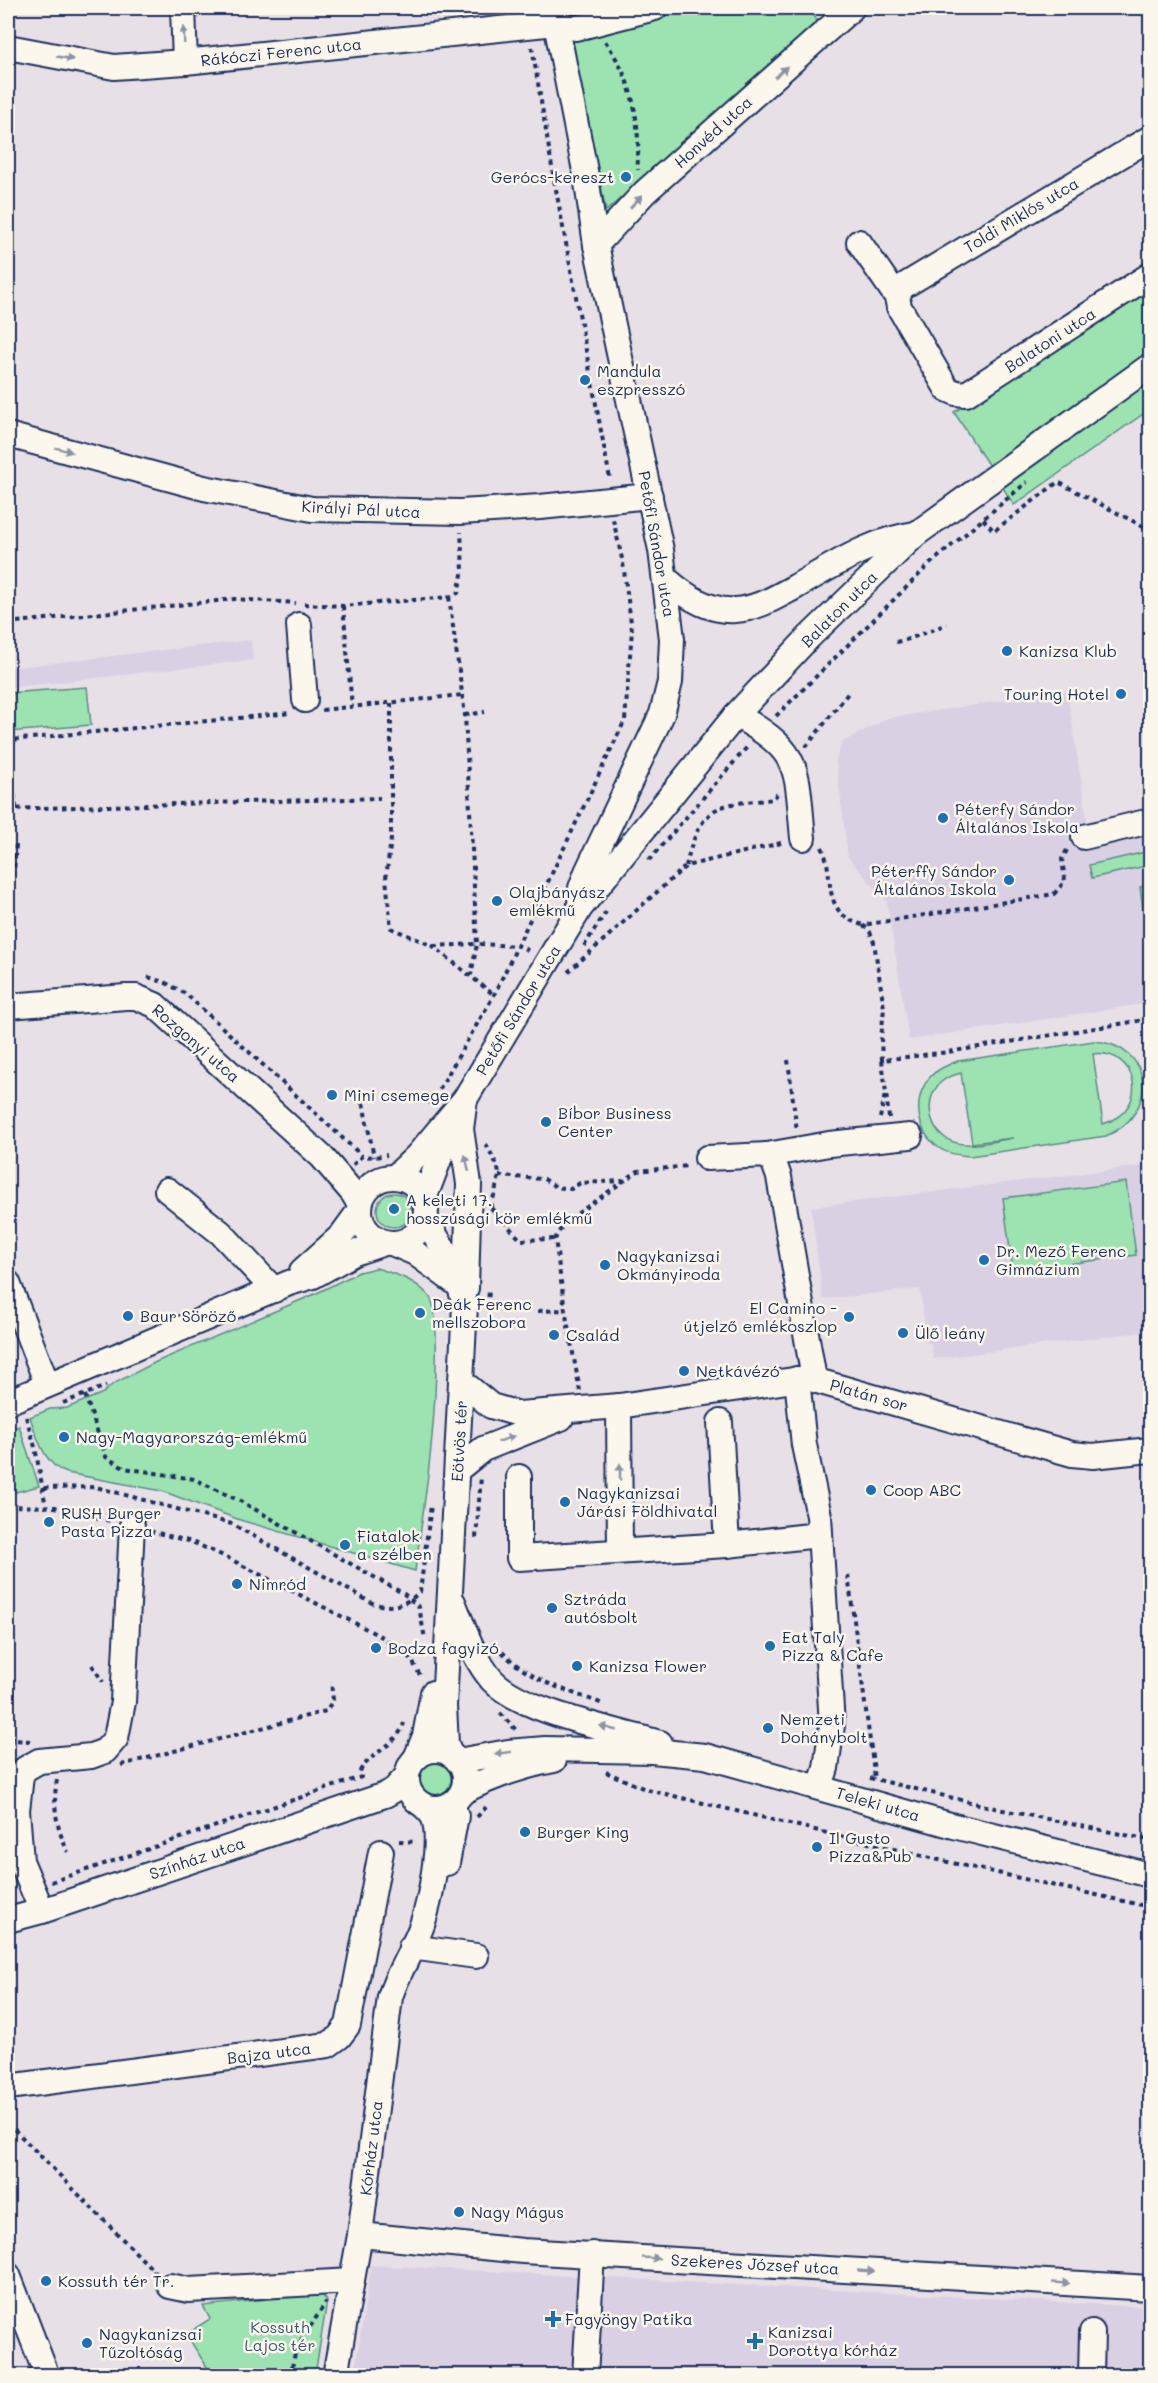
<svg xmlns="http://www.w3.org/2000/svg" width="1158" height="2383" font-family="Mali,sans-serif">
<rect width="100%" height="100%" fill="#e8e0e7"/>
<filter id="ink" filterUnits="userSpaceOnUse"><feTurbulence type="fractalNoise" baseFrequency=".0167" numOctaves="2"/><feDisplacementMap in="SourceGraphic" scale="12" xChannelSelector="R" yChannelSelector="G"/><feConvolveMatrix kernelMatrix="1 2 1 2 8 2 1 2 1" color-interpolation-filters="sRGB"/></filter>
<g filter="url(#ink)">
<g fill="#dad0e3">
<polygon points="251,640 253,660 8,688 8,668"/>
<polygon points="1067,691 1091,843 1150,834 1150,1003 909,1040 887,902 848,857 836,761 842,742 888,718"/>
<polygon points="1150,1165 1150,1331 933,1359 931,1343 927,1343 920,1289 823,1299 811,1207"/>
<polygon points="371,2265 1150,2307 1150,2375 354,2376"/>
</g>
<g fill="#9ce3b1" stroke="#5c8988" stroke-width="1.5" fill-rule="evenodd">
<polygon points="677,8 808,8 819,23 606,211 569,35"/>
<polygon points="1150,287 1150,409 1014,505 954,412"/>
<polygon points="87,687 91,725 8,732 8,693"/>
<polygon points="1150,851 1150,865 1092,878 1089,865"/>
<polygon points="1150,885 1150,958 1140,887"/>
<path d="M1094,1041C1156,1046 1158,1115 1106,1136L970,1156C959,1155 948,1154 939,1148C916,1132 912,1098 930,1077C937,1069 948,1065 958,1061ZM1093,1054C1137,1048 1152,1109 1103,1124ZM961,1073L972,1143L1013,1138C996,1141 974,1147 957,1143C931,1137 921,1103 940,1083C946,1077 953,1075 961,1073Z"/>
<polygon points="1126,1182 1136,1255 1013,1271 1003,1198"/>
<circle cx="394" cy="1210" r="17"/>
<path d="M376,1268C396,1274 419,1281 431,1299C436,1309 435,1324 436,1335C438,1413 426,1494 415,1571L240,1520L162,1491L67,1473C45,1466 37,1438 30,1417L50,1409L67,1408L103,1393L113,1384L156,1362L315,1294L359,1272Z"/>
<polygon points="19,1426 39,1486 8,1494 8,1431"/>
<circle cx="435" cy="1779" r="16"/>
<polygon points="321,2293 327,2301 315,2375 212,2375 186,2334 210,2319 203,2306"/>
</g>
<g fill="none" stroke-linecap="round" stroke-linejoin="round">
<defs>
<g id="minor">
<polyline points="183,8 185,62"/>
<polyline points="553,8 586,176 596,245 661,550 672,639 670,682 662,714 587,872 581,888 580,905"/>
<polyline points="8,47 114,67 185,62 556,23 575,28 585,26 655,8"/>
<polyline points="859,242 897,297 899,307 947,389 956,393 966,394 1150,275"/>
<polyline points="596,245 645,192 852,8"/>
<polyline points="897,297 902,287 1150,138"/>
<polyline points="8,435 204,488 312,509 460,512 540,507 650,496"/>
<path d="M666,579C685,596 709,612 735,610C757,609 776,597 795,587C834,565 871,540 916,534"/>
<polyline points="299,625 305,700"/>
<path d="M736,715C803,753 796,767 803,838"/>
<polyline points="1084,837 1150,821"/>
<polyline points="8,1006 126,997 136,997 155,1005 322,1157 353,1193 360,1205"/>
<polyline points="465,1099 461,1129 469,1184 466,1288"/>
<polyline points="767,1155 829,1144 910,1136"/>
<polyline points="707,1158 767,1155 774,1163 779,1177 814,1379"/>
<polyline points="396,1176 417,1156 465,1099 580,908 736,715 809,637 916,534 1150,366"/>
<circle cx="393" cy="1210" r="33"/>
<polyline points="167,1190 221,1233 274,1290"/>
<polyline points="424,1199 451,1128"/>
<polyline points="426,1220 455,1268 465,1305 444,1706 446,1744 451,1755"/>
<polyline points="394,1244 415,1253 460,1286"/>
<polyline points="302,1271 341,1236 360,1210"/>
<polyline points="8,1283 47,1384"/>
<polyline points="797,1379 804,1445 819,1516 832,1725 826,1768 820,1787"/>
<polyline points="461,1381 491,1406 519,1414 619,1406 807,1378 1072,1454 1093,1456 1150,1450"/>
<polyline points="8,1402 289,1283 313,1276 354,1253 384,1243"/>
<polyline points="619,1406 620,1551"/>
<polyline points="720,1422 727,1545"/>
<polyline points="457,1470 483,1449 561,1418"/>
<polyline points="519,1477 519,1558 727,1545 819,1535"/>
<path d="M453,1602C464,1628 473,1658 492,1680C522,1712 616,1730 660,1743"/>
<circle cx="436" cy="1779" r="29"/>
<polyline points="416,1758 425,1736 433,1693"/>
<polyline points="458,1761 508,1752 545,1749 652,1751 705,1756 954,1826 1150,1875"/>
<path d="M462,1792C491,1777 522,1766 554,1760"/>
<polyline points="447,1863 456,1816 452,1803"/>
<polyline points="42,1911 21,1861 17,1810 21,1776 25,1769 39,1761 91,1756 105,1751 116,1738 123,1702 132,1526"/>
<polyline points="8,1920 42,1911 385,1795 394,1790 407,1776"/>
<polyline points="411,1947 476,1956"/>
<polyline points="8,2087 328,2045 339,2037 348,2025 381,1852"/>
<polyline points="360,2235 523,2251 1150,2288"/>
<polyline points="8,2275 47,2376"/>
<polyline points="170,2286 189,2290 352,2281"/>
<path d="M335,2376L360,2235L390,1997C398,1971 413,1950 422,1925C430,1902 443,1839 433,1816C431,1813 427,1809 424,1806"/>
<polyline points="585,2376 592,2254"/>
<polyline points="1091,2376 1092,2332"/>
</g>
</defs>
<use href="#minor" stroke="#1b2f5e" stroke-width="28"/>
<g stroke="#1b2f5e" stroke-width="4" stroke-dasharray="4.5 4.5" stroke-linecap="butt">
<path d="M605,41C627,72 637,104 638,142C639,151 637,160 638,170"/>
<polyline points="532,47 554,179 610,479"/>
<polyline points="983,519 994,531 1058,482 1150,530 1150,529"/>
<polyline points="449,597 465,715 477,944 519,946 532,952"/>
<polyline points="304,604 343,606 449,597 458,593 463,570 461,532"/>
<polyline points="343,606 352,707"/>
<polyline points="8,623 235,599 296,603"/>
<polyline points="896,642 909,639 947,624"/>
<polyline points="391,703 391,839 386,878 391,928 433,946 494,995"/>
<polyline points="322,710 462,695"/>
<polyline points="465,715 485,712"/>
<polyline points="776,716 931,563 1027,482"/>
<polyline points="806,747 849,692"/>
<polyline points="16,808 9,746 11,740 291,713"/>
<polyline points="8,809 380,798"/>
<path d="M822,847C836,877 819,913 863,925"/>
<polyline points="649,860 748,746"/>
<path d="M686,866C690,847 699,818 717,809C732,801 756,802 773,799L778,793"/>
<polyline points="8,884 14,870 16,844"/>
<polyline points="434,946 477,944 471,975"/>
<polyline points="584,946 606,912"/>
<polyline points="568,972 686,866 785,842"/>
<polyline points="148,977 166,983 186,994 362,1156"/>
<polyline points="788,1060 797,1131"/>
<polyline points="882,1060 881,1039 884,1008 874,942 870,932 863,925 1054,894 1065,881 1062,859 1067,850"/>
<polyline points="363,1103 374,1157"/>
<polyline points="430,1105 494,995 625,720 632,630 623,563 613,519"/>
<polyline points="880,1118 885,1094"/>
<polyline points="889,1118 882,1060 948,1052 1150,1019"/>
<polyline points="486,1144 498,1167 499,1176 491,1207"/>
<polyline points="353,1165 362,1156 374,1157 387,1155"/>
<polyline points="499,1176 544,1179 556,1187 571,1189 580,1183 623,1181"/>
<polyline points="491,1208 521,1240 555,1239"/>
<polyline points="488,1306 489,1289"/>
<polyline points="538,1311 565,1310"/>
<polyline points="580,1391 565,1310 555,1239 564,1223 638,1171 689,1166"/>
<polyline points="85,1395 106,1457 124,1468 194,1479 242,1502 404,1594 419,1607 425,1639"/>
<polyline points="63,1403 106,1386"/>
<polyline points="26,1417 35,1447 46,1507"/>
<path d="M44,1488L96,1487L232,1524L372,1603C392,1609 404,1606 420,1592L431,1505"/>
<polyline points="8,1506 55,1507 114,1522"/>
<polyline points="150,1531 192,1542 226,1557 382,1637 410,1657 421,1677"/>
<polyline points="476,1538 481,1477"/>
<polyline points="848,1575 875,1779"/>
<path d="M496,1645C526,1681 562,1688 603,1704"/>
<polyline points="92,1665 103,1682"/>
<polyline points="500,1713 518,1732"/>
<polyline points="12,1740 12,1725"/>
<polyline points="11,1753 12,1740 30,1741"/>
<polyline points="121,1765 326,1711 333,1700 331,1682"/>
<polyline points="606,1772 645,1789 939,1860 1150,1907"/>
<polyline points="870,1778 1003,1810 1150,1840"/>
<path d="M57,1780C52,1805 57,1830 68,1852"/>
<polyline points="477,1817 488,1805"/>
<polyline points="399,1841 415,1842"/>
<path d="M51,1882L361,1777L360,1771C372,1751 397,1746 404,1723"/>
<polyline points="8,2123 156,2273"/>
<polyline points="290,2376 296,2349 326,2302"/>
</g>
<use href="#minor" stroke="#fbf7ec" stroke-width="24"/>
</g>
<defs><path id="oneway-solid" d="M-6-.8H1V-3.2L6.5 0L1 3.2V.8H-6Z" transform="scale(1.5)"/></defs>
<g fill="#8b93a5">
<use href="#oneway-solid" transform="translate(184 35) rotate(-92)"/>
<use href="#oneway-solid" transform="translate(65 58) rotate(11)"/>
<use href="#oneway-solid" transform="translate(781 72) rotate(-42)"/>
<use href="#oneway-solid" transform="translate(636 202) rotate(-46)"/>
<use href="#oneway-solid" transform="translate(64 450) rotate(15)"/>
<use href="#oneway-solid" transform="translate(467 1163) rotate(-103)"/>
<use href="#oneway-solid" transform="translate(506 1439) rotate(-21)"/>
<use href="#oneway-solid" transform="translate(620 1472) rotate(-90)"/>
<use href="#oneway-solid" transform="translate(608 1728) rotate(-164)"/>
<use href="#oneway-solid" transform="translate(503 1753) rotate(172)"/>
<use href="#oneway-solid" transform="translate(651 2258) rotate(3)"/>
<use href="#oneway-solid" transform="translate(866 2271) rotate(3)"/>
<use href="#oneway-solid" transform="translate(1061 2283) rotate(3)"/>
</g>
</g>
<g fill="#1f6fb2" stroke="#fbf7ec" stroke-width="2">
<circle cx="626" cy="177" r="6"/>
<circle cx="585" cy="380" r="6"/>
<circle cx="1007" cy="651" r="6"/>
<circle cx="1121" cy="694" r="6"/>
<circle cx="943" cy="818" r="6"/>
<circle cx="1009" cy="880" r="6"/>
<circle cx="497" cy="901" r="6"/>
<circle cx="332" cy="1095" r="6"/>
<circle cx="546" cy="1122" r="6"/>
<circle cx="394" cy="1209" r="6"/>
<circle cx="984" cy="1260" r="6"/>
<circle cx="605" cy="1265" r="6"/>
<circle cx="420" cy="1313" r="6"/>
<circle cx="128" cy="1316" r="6"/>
<circle cx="849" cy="1317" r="6"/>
<circle cx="903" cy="1333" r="6"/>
<circle cx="554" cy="1335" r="6"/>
<circle cx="684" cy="1371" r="6"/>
<circle cx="64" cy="1437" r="6"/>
<circle cx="871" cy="1490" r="6"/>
<circle cx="565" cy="1502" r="6"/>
<circle cx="49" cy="1522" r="6"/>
<circle cx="345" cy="1545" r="6"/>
<circle cx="237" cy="1584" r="6"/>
<circle cx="552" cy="1608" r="6"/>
<circle cx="770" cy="1646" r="6"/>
<circle cx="376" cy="1648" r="6"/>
<circle cx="577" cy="1666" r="6"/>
<circle cx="768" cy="1728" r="6"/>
<circle cx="525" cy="1832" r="6"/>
<circle cx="817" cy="1847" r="6"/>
<circle cx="459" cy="2212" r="6"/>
<circle cx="46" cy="2281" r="6"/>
<path d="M550 2310h6v6h6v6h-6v6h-6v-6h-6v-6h6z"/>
<path d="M752 2332h6v6h6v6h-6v6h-6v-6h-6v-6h6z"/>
<circle cx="87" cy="2343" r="6"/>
</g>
<g text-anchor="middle" stroke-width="5" stroke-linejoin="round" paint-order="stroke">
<g font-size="16" fill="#1b2f5e" stroke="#fbf7ec">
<text transform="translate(281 52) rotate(-6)" y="6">Rákóczi Ferenc utca</text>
<text transform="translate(713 132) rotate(-42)" y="6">Honvéd utca</text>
<text transform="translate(1021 215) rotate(-31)" y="6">Toldi Miklós utca</text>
<text transform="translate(1050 340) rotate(-33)" y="6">Balatoni utca</text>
<text transform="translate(361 509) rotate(3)" y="6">Királyi Pál utca</text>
<text transform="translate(657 544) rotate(80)" y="6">Petőfi Sándor utca</text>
<text transform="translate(839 609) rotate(-45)" y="6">Balaton utca</text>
<text transform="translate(518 1010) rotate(-59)" y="6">Petőfi Sándor utca</text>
<text transform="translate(196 1043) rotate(41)" y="6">Rozgonyi utca</text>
<text transform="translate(869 1395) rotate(16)" y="6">Platán sor</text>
<text transform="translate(459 1441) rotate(-87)" y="6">Eötvös tér</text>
<text transform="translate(878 1804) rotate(16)" y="6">Teleki utca</text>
<text transform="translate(197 1858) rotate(-19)" y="6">Színház utca</text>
<text transform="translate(269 2053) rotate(-7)" y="6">Bajza utca</text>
<text transform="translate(371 2148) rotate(-83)" y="6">Kórház utca</text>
<text transform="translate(755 2264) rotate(3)" y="6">Szekeres József utca</text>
</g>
<g font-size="16" fill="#1b2f5e" stroke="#fbf7ec" text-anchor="start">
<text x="614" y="183" text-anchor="end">Gerócs-kereszt</text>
<text x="597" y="377">Mandula<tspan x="597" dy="18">eszpresszó</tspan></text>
<text x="1019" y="657">Kanizsa Klub</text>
<text x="1109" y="700" text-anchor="end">Touring Hotel</text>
<text x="955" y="815">Péterfy Sándor<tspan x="955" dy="18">Általános Iskola</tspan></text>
<text x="997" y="877" text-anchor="end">Péterffy Sándor<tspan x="997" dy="18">Általános Iskola</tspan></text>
<text x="509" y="898">Olajbányász<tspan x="509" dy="18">emlékmű</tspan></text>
<text x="344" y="1101">Mini csemege</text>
<text x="558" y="1119">Bíbor Business<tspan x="558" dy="18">Center</tspan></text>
<text x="406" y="1206">A keleti 17.<tspan x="406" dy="18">hosszúsági kör emlékmű</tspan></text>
<text x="996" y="1257">Dr. Mező Ferenc<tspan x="996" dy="18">Gimnázium</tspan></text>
<text x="617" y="1262">Nagykanizsai<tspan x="617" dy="18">Okmányiroda</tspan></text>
<text x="432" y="1310">Deák Ferenc<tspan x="432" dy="18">mellszobora</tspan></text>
<text x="837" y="1314" text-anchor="end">El Camino -<tspan x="837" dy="18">útjelző emlékoszlop</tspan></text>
<text x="140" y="1322">Baur Söröző</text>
<text x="915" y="1339">Ülő leány</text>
<text x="566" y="1341">Család</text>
<text x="696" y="1377">Netkávézó</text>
<text x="76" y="1443">Nagy-Magyarország-emlékmű</text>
<text x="883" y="1496">Coop ABC</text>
<text x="577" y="1499">Nagykanizsai<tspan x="577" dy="18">Járási Földhivatal</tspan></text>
<text x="61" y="1519">RUSH Burger<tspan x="61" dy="18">Pasta Pizza</tspan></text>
<text x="357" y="1542">Fiatalok<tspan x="357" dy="18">a szélben</tspan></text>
<text x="249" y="1590">Nimród</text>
<text x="564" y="1605">Sztráda<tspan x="564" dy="18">autósbolt</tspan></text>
<text x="782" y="1643">Eat Taly<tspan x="782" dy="18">Pizza &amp; Cafe</tspan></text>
<text x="388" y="1654">Bodza fagyizó</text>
<text x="589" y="1672">Kanizsa Flower</text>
<text x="780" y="1725">Nemzeti<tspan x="780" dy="18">Dohánybolt</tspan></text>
<text x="537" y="1838">Burger King</text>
<text x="829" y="1844">Il Gusto<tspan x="829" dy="18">Pizza&amp;Pub</tspan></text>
<text x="471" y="2218">Nagy Mágus</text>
<text x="58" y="2287">Kossuth tér Tr.</text>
<text x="565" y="2325">Fagyöngy Patika</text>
<text x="768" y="2338">Kanizsai<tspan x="768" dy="18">Dorottya kórház</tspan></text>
<text x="99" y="2340">Nagykanizsai<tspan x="99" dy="18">Tűzoltóság</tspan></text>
</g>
<g font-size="16" fill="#3b5c73" stroke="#fbf7ec">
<text x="280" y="2333">Kossuth<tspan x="280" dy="18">Lajos tér</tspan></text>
</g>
</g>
<rect width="1158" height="2383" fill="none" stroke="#fbf7ec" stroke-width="30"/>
<rect x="15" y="15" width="1128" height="2353" fill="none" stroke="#1b2f5e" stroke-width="2" filter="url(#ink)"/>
</svg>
